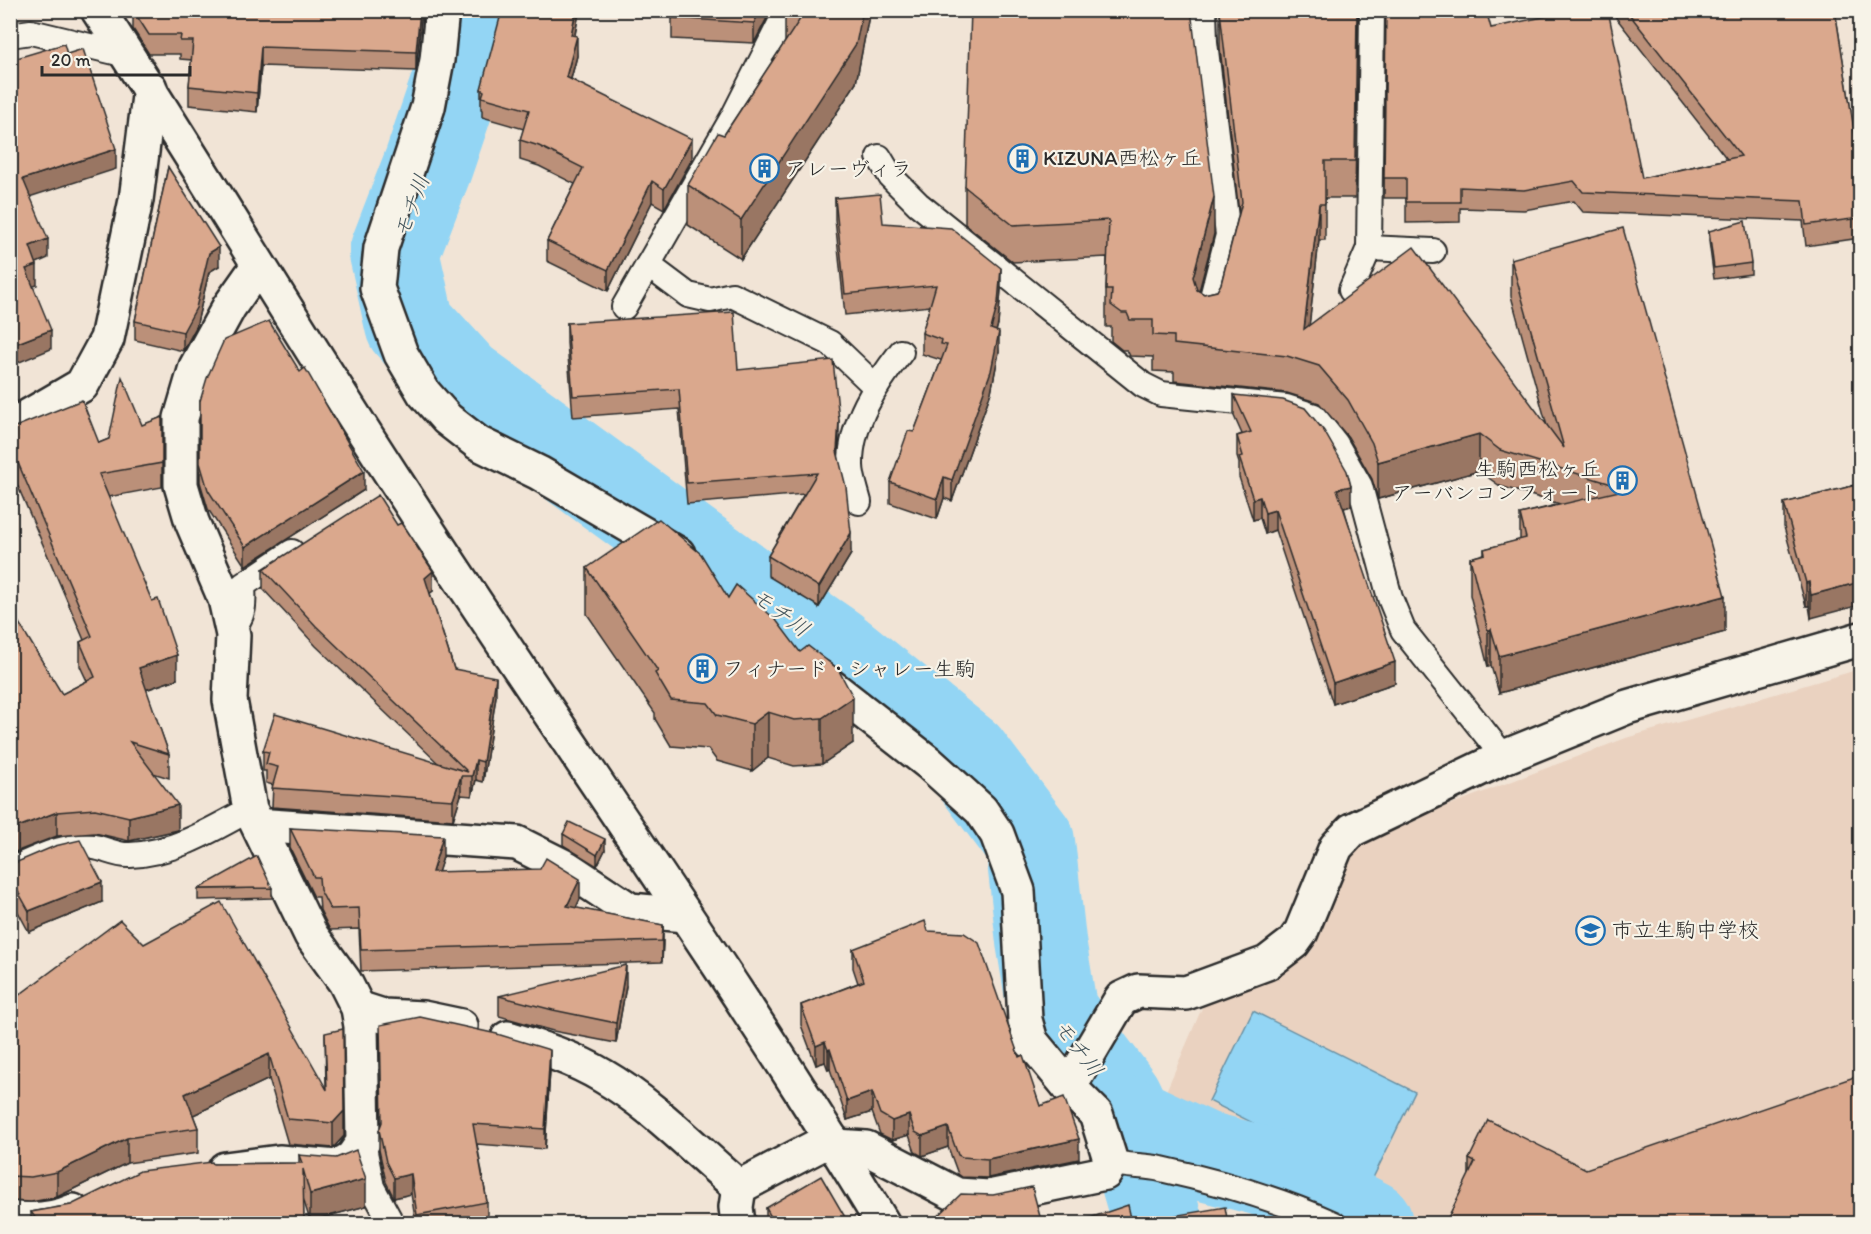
<svg xmlns="http://www.w3.org/2000/svg" width="1871" height="1234" font-family="Itim,'Klee One',sans-serif">
<rect width="100%" height="100%" fill="#f1e4d6"/>
<filter id="ink" filterUnits="userSpaceOnUse"><feTurbulence type="fractalNoise" baseFrequency=".0167" numOctaves="2"/><feDisplacementMap in="SourceGraphic" scale="12" xChannelSelector="R" yChannelSelector="G"/><feConvolveMatrix kernelMatrix="1 2 1 2 8 2 1 2 1" color-interpolation-filters="sRGB"/></filter>
<g filter="url(#ink)">
<polygon fill="#ead2c0" points="1860,669 1860,1223 1398,1223 1371,1205 1161,1103 1205,1001 1293,966 1311,952 1352,854 1365,837 1626,738"/>
<polygon fill="#93d5f4" stroke="#6991a4" stroke-width="1.5" points="1253,1011 1415,1092 1371,1182 1209,1101"/>
<g fill="none" stroke-linecap="round" stroke-linejoin="round">
<g stroke="#93d5f4" stroke-width="90">
<polyline points="469,10 467,51 428,165 394,253 410,325 462,382 749,592 832,649 965,756 1030,842 1041,941 1053,1014 1117,1098 1128,1121 1200,1155 1266,1172 1368,1224"/>
<polyline points="1128,1121 1158,1224"/>
</g>
<defs>
<g id="lane">
<polyline points="1204,10 1205,42 1228,235 1207,317"/>
<polyline points="10,35 31,32 127,55"/>
<polyline points="879,157 891,177 918,204 1143,385 1161,394 1286,407 1314,416 1336,444 1360,486 1390,598 1403,630 1504,757"/>
<polyline points="1369,248 1433,251"/>
<polyline points="648,265 688,295 710,300 732,295 830,343 875,386"/>
<polyline points="1351,290 1369,248 1372,10"/>
<polyline points="624,307 733,117 787,10"/>
<path d="M859,502C856,490 851,477 851,465C850,423 877,383 901,352"/>
<path d="M231,629C245,617 244,602 243,585L292,552"/>
<path d="M10,870C36,859 65,843 94,847C106,849 118,856 130,855C174,853 212,830 250,809"/>
<polyline points="363,1142 372,1187 392,1224"/>
<path d="M1111,1162C1127,1167 1145,1165 1161,1169C1220,1182 1279,1199 1334,1224"/>
</g>
<g id="street">
<path d="M98,10C200,166 295,327 397,483C557,731 731,971 883,1224"/>
<polyline points="442,10 437,60 428,107 381,248 377,288 401,354 424,393 447,419 478,443 539,473 678,554"/>
<polyline points="10,427 82,385 107,339 136,200 150,88"/>
<polyline points="819,677 929,763 981,810 997,834 1018,891 1025,1020 1031,1041 1069,1087"/>
<polyline points="261,830 270,826 517,843 567,868 630,910 685,915"/>
<polyline points="358,1008 383,1016 423,1018 461,1026"/>
<path d="M508,1038C541,1048 573,1058 603,1076C653,1105 695,1150 739,1187L831,1139"/>
<polyline points="836,1146 866,1148 957,1195 989,1197 1105,1173 1111,1162 1096,1114 1069,1087 1121,999 1138,991 1186,993 1267,963 1293,943 1301,932 1336,847 1352,830 1504,757 1627,707 1860,639"/>
<polyline points="225,1169 279,1162 337,1167 352,1158 363,1142 361,1026 358,1008 345,982 311,935 250,809 230,700 233,635 225,599 192,522 181,485 181,418 196,367 229,307 258,266"/>
<path d="M10,1218C32,1221 53,1220 73,1211"/>
<polyline points="738,1224 736,1207 739,1187"/>
</g>
</defs>
<use href="#lane" stroke="#2b2b2b" stroke-width="28"/>
<use href="#street" stroke="#2b2b2b" stroke-width="38"/>
<use href="#lane" stroke="#f7f3e8" stroke-width="24"/>
<use href="#street" stroke="#f7f3e8" stroke-width="33"/>
</g>
<g fill="#bb9079" stroke="#2b2b2b" stroke-width="1.5">
<polygon points="133,10 422,10 416,71 261,66 257,112 189,105 189,86 192,60 180,59 180,54 149,54 133,29"/>
<polygon points="578,10 578,18 575,35 577,56 571,79 692,159 664,209 652,202 608,291 547,261 547,241 575,184 539,166 520,160 520,140 524,129 482,117 482,110 481,109 481,89"/>
<polygon points="672,10 771,10 754,43 672,39"/>
<polygon points="785,10 870,10 856,83 741,259 688,225 688,185 724,135 785,42"/>
<polygon points="1358,10 1355,198 1325,198 1325,240 1319,240 1309,325 1547,426 1511,296 1511,259 1725,632 1499,693 1491,666 1488,667 1470,595 1470,558 1484,554 1484,549 1520,540 1520,514 1560,504 1500,486 1479,471 1378,499 1372,479 1348,437 1319,403 1287,393 1174,381 1174,372 1153,371 1153,357 1130,356 1127,350 1122,350 1111,341 1111,327 1106,327 1106,290 1107,257 1013,262 965,224 965,187 1214,234 1199,291 1204,294 1217,291 1221,284 1239,213 1220,48 1220,11"/>
<polygon points="1386,10 1491,28 1642,178 1727,159 1610,10 1835,10 1860,168 1860,238 1806,246 1803,221 1583,212 1574,201 1524,210 1460,208 1460,222 1406,223 1406,198 1384,198"/>
<polygon points="168,167 219,266 209,272 196,327 183,351 135,340 135,321"/>
<polygon points="835,198 1001,289 998,324 996,331 999,352 991,392 952,501 944,498 937,519 890,503 890,482 914,432 941,361 941,360 922,354 922,333 930,306 845,315 835,219"/>
<polygon points="1709,231 1751,263 1751,274 1714,279 1709,241"/>
<polygon points="567,323 738,370 839,440 838,455 851,554 819,607 768,576 768,556 804,494 687,504 679,409 573,417 567,343"/>
<polygon points="1234,395 1351,506 1344,508 1395,683 1333,704 1275,530 1265,534 1260,518 1253,520 1239,477 1239,463 1237,457 1237,436 1242,434 1234,416"/>
<polygon points="200,401 364,490 245,566 208,509 200,482"/>
<polygon points="162,417 162,487 108,497 177,679 146,690 169,754 169,778 153,773 178,830 129,841 95,833 57,836 10,854 62,694 87,681 80,666 80,642 84,640 10,468 10,429 99,443"/>
<polygon points="1860,484 1811,618 1809,606 1806,606 1784,527 1784,503"/>
<polygon points="587,568 728,598 853,743 822,764 794,766 768,758 752,771 717,761 708,749 671,746 655,719 655,713 587,614"/>
<polygon points="263,569 433,591 430,593 454,669 496,696 483,782 476,780 472,796 461,795 453,820 272,807 273,785 266,783 266,771 263,771 263,751 438,763 316,646 263,589"/>
<polygon points="290,828 443,857 438,872 580,899 576,908 663,925 662,962 361,971 359,929 330,930 320,910 319,897 314,897 290,848"/>
<polygon points="563,834 605,850 597,866 563,845"/>
<polygon points="10,862 102,902 29,932 10,897"/>
<polygon points="272,888 272,898 198,900 198,889"/>
<polygon points="928,931 1019,1057 1040,1106 1079,1159 988,1178 962,1177 958,1174 948,1147 922,1156 915,1152 909,1135 892,1140 880,1134 872,1112 847,1120 830,1069 828,1070 825,1062 816,1065 801,1025 801,1005 858,983 853,968 853,949"/>
<polygon points="144,944 326,1088 325,1033 344,1136 333,1148 288,1144 269,1079 193,1115 198,1128 198,1153 127,1163 57,1197 31,1202 10,1201 10,1002"/>
<polygon points="626,986 616,1043 553,1031 499,1016 499,996"/>
<polygon points="550,1070 545,1149 477,1144 487,1202 487,1222 481,1224 416,1224 411,1194 394,1198 386,1182 379,1150 379,1130"/>
<polygon points="299,1155 366,1206 310,1221 303,1198 304,1224 31,1224 31,1212 71,1205 213,1164 299,1163"/>
<polygon points="1469,1159 1586,1169 1860,1224 1447,1224 1447,1220 1469,1177"/>
<polygon points="766,1208 849,1224 766,1224"/>
</g>
<g fill="#997663" stroke="#2b2b2b" stroke-width="1.5">
<polygon points="420,10 422,10 416,71 416,52"/>
<polygon points="576,10 578,10 578,18 571,55 571,35"/>
<polygon points="760,10 771,10 754,43 754,23"/>
<polygon points="863,10 870,10 856,83 741,259 741,220"/>
<polygon points="577,36 577,56 566,97 566,77"/>
<polygon points="261,47 261,66 257,112 257,93"/>
<polygon points="692,139 692,159 664,209 664,189"/>
<polygon points="116,149 116,169 23,199 23,179"/>
<polygon points="652,181 652,202 608,291 608,270"/>
<polygon points="1214,197 1214,234 1193,314 1193,277"/>
<polygon points="1319,204 1319,240 1305,362 1304,329"/>
<polygon points="48,239 48,258 30,266 30,246"/>
<polygon points="219,247 219,266 209,272 196,327 183,351 183,332 209,253"/>
<polygon points="37,265 37,285 26,289 26,269"/>
<polygon points="1001,268 1001,289 998,324 991,350 991,329"/>
<polygon points="51,330 51,349 10,366 10,346"/>
<polygon points="999,332 999,352 991,392 952,501 952,480"/>
<polygon points="839,420 839,440 837,471 837,451"/>
<polygon points="1479,434 1479,471 1378,499 1378,462"/>
<polygon points="364,471 364,490 245,566 245,547"/>
<polygon points="944,477 944,498 937,519 937,499"/>
<polygon points="1351,486 1351,506 1337,510 1337,489"/>
<polygon points="1260,497 1260,518 1253,520 1253,499"/>
<polygon points="1275,510 1275,530 1265,534 1265,513"/>
<polygon points="851,533 851,554 819,607 819,587"/>
<polygon points="433,571 433,591 425,597 425,578"/>
<polygon points="1809,582 1809,606 1806,606 1806,583"/>
<polygon points="1860,582 1860,605 1811,618 1811,595"/>
<polygon points="1725,596 1725,632 1499,693 1499,656"/>
<polygon points="1491,629 1491,666 1488,667 1488,631"/>
<polygon points="177,655 177,679 139,692 139,668"/>
<polygon points="1395,662 1395,683 1333,704 1333,683"/>
<polygon points="496,677 496,696 483,782 483,762"/>
<polygon points="853,697 853,743 822,764 822,718"/>
<polygon points="768,712 768,758 752,771 752,724"/>
<polygon points="476,760 476,780 472,796 472,776"/>
<polygon points="461,776 461,795 453,820 453,800"/>
<polygon points="178,805 178,830 129,841 129,817"/>
<polygon points="57,812 57,836 10,854 10,830"/>
<polygon points="443,836 443,857 432,892 432,872"/>
<polygon points="605,839 605,850 597,866 597,855"/>
<polygon points="580,879 580,899 567,927 567,906"/>
<polygon points="102,882 102,902 29,932 29,911"/>
<polygon points="663,925 663,945 662,962 662,941"/>
<polygon points="626,965 626,986 616,1043 616,1023"/>
<polygon points="825,1042 825,1062 816,1065 816,1046"/>
<polygon points="830,1049 830,1069 828,1070 828,1050"/>
<polygon points="550,1050 550,1070 545,1149 545,1129"/>
<polygon points="269,1054 269,1079 185,1119 185,1094"/>
<polygon points="872,1092 872,1112 847,1120 847,1101"/>
<polygon points="344,1111 344,1136 333,1148 333,1123"/>
<polygon points="909,1115 909,1135 892,1140 892,1121"/>
<polygon points="948,1127 948,1147 922,1156 922,1136"/>
<polygon points="127,1138 127,1163 57,1197 57,1172"/>
<polygon points="1079,1139 1079,1159 988,1178 988,1159"/>
<polygon points="411,1174 411,1194 394,1198 394,1178"/>
<polygon points="366,1179 366,1206 310,1221 310,1194"/>
</g>
<g fill="#daa88d" stroke="#2b2b2b" stroke-width="1.5">
<polygon points="133,10 420,10 416,52 261,47 257,93 189,86 193,41 180,41 181,35 149,35"/>
<polygon points="502,10 576,10 571,35 577,36 566,77 692,139 664,189 652,181 608,270 547,241 583,168 539,146 520,140 529,110 482,97 484,91 481,89"/>
<polygon points="672,10 760,10 754,23 672,18"/>
<polygon points="806,10 863,10 856,44 741,220 688,185 718,133 724,135"/>
<polygon points="971,10 1191,10 1214,197 1193,277 1197,290 1204,294 1217,291 1221,284 1242,202 1220,11 1357,10 1355,161 1325,161 1325,204 1319,204 1304,329 1414,247 1564,448 1511,259 1623,228 1725,596 1499,656 1491,629 1488,631 1470,558 1485,554 1484,549 1526,538 1520,514 1628,489 1500,450 1479,434 1378,462 1372,443 1348,400 1319,366 1287,356 1174,344 1174,336 1153,335 1153,320 1130,320 1127,313 1122,313 1111,305 1112,290 1106,290 1109,220 1013,225 965,187"/>
<polygon points="1386,10 1486,10 1491,28 1576,10 1608,10 1642,178 1741,156 1626,10 1835,10 1860,168 1860,218 1806,225 1803,201 1583,192 1574,181 1524,190 1460,187 1460,202 1406,202 1406,178 1384,178"/>
<polygon points="64,44 67,54 83,49 116,149 23,179 48,239 30,246 37,265 26,269 51,330 10,346 10,60"/>
<polygon points="168,167 219,247 209,253 196,308 183,332 135,321"/>
<polygon points="880,194 883,223 951,228 1001,268 998,303 991,329 999,332 991,371 952,480 944,477 937,499 890,482 908,431 914,432 947,345 941,344 942,340 922,333 936,285 845,294 835,198"/>
<polygon points="1745,221 1751,263 1714,268 1709,231"/>
<polygon points="734,312 738,370 833,360 839,420 837,451 846,487 851,533 819,587 768,556 817,473 687,483 679,389 573,396 567,323"/>
<polygon points="269,321 300,372 305,368 364,471 245,547 208,490 200,463 200,401 207,378 224,340"/>
<polygon points="122,377 142,425 162,417 162,463 99,474 152,601 158,599 177,655 139,668 169,754 130,742 178,805 129,817 95,809 57,812 10,830 10,608 62,694 95,677 80,642 92,636 10,444 10,429 82,400 99,443 109,439"/>
<polygon points="1234,395 1283,400 1305,408 1324,431 1347,471 1351,486 1337,489 1395,662 1333,683 1275,510 1265,513 1260,497 1253,499 1239,457 1243,456 1237,436 1251,432"/>
<polygon points="1860,484 1860,582 1811,595 1809,582 1806,583 1784,503"/>
<polygon points="378,495 397,525 401,523 433,571 425,578 454,669 496,677 483,762 476,760 472,776 461,776 453,800 272,788 278,767 266,764 269,752 263,751 275,714 468,772 316,626 263,569"/>
<polygon points="659,519 701,554 728,598 736,585 776,620 800,652 808,646 838,669 853,697 822,718 794,720 768,712 752,724 717,715 708,703 671,700 655,673 658,671 587,568"/>
<polygon points="569,822 605,839 597,855 563,834"/>
<polygon points="290,828 443,836 432,872 540,869 546,858 580,879 567,906 663,925 662,941 361,950 359,908 330,909 320,890 319,877 314,877"/>
<polygon points="80,840 102,882 29,911 10,877 10,862 15,863 55,846"/>
<polygon points="257,856 272,888 198,889"/>
<polygon points="221,902 327,1090 325,1033 343,1029 344,1111 333,1123 288,1119 269,1054 185,1094 198,1128 127,1138 57,1172 31,1177 10,1176 10,1002 120,920 144,944"/>
<polygon points="925,921 928,931 964,933 979,943 1019,1057 1023,1055 1040,1106 1064,1097 1079,1139 988,1159 962,1157 958,1155 948,1127 922,1136 915,1132 909,1115 892,1121 880,1114 872,1092 847,1101 830,1049 828,1050 825,1042 816,1046 801,1005 864,981 853,949"/>
<polygon points="626,965 616,1023 553,1010 499,996"/>
<polygon points="420,1017 497,1034 550,1050 545,1129 473,1124 487,1202 417,1215 411,1174 394,1178 386,1162 379,1130 382,1122 380,1025"/>
<polygon points="1860,1075 1860,1224 1454,1224 1447,1220 1475,1162 1469,1159 1488,1120 1586,1169"/>
<polygon points="356,1150 366,1179 310,1194 303,1169 304,1224 40,1224 31,1212 71,1205 140,1171 212,1162 213,1164 302,1163 299,1155 336,1158"/>
<polygon points="821,1176 849,1224 775,1224 766,1208"/>
<polygon points="1032,1187 1042,1224 930,1224 961,1194 993,1195"/>
<polygon points="1128,1205 1132,1223 1225,1207 1228,1224 1072,1224"/>
</g>
</g>
<defs>
<symbol id="building-ring" viewBox="-11 -11 22 22"><circle r="9.5" fill="#f7f3e8" stroke="#1f6fb2" stroke-width="1.5"/><path d="M-4-6H4V6H1V3H-1V6H-4ZM-2.5-4.3h1.7v1.8h-1.7ZM.8-4.3h1.7v1.8H.8ZM-2.5-1h1.7V.8h-1.7ZM.8-1h1.7V.8H.8Z" fill="#1f6fb2"/></symbol>
<symbol id="school-ring" viewBox="-11 -11 22 22"><circle r="9.5" fill="#f7f3e8" stroke="#1f6fb2" stroke-width="1.5"/><path d="M0-5L7-2L0 1L-7-2ZM-4 1L0 2.5L4 1V4Q0 6-4 4Z" fill="#1f6fb2"/></symbol>
</defs>
<g fill-rule="evenodd">
<use href="#building-ring" x="1006" y="142" width="33" height="33"/>
<use href="#building-ring" x="748" y="152" width="33" height="33"/>
<use href="#building-ring" x="1606" y="464" width="33" height="33"/>
<use href="#building-ring" x="686" y="652" width="33" height="33"/>
<use href="#school-ring" x="1574" y="914" width="33" height="33"/>
</g>
<g text-anchor="middle" stroke-width="4.5" stroke-linejoin="round" paint-order="stroke">
<g font-size="21" fill="#2b2b2b" stroke="#f7f3e8" text-anchor="start">
<text x="1043" y="165">KIZUNA西松ヶ丘</text>
<text x="785" y="176">アレーヴィラ</text>
<text x="1601" y="476" text-anchor="end">生駒西松ヶ丘<tspan x="1601" dy="24">アーバンコンフォート</tspan></text>
<text x="723" y="676">フィナード・シャレー生駒</text>
<text x="1612" y="937">市立生駒中学校</text>
</g>
<g font-size="22" font-style="italic" fill="#45565d" stroke="#f7f3e8">
<text transform="translate(411 206) rotate(-70)" y="8">モチ川</text>
<text transform="translate(781 612) rotate(36)" y="8">モチ川</text>
<text transform="translate(1079 1048) rotate(53)" y="8">モチ川</text>
</g>
</g>
<rect width="1871" height="1234" fill="none" stroke="#f7f3e8" stroke-width="36"/>
<rect x="18" y="18" width="1835" height="1198" fill="none" stroke="#2b2b2b" stroke-width="2" filter="url(#ink)"/>
<path d="M42 66v9h148v-9" fill="none" stroke="#2b2b2b" stroke-width="3"/>
<text x="51" y="66" font-size="18" fill="#2b2b2b" stroke="#f7f3e8" stroke-width="4.5" paint-order="stroke">20 m</text>
</svg>
